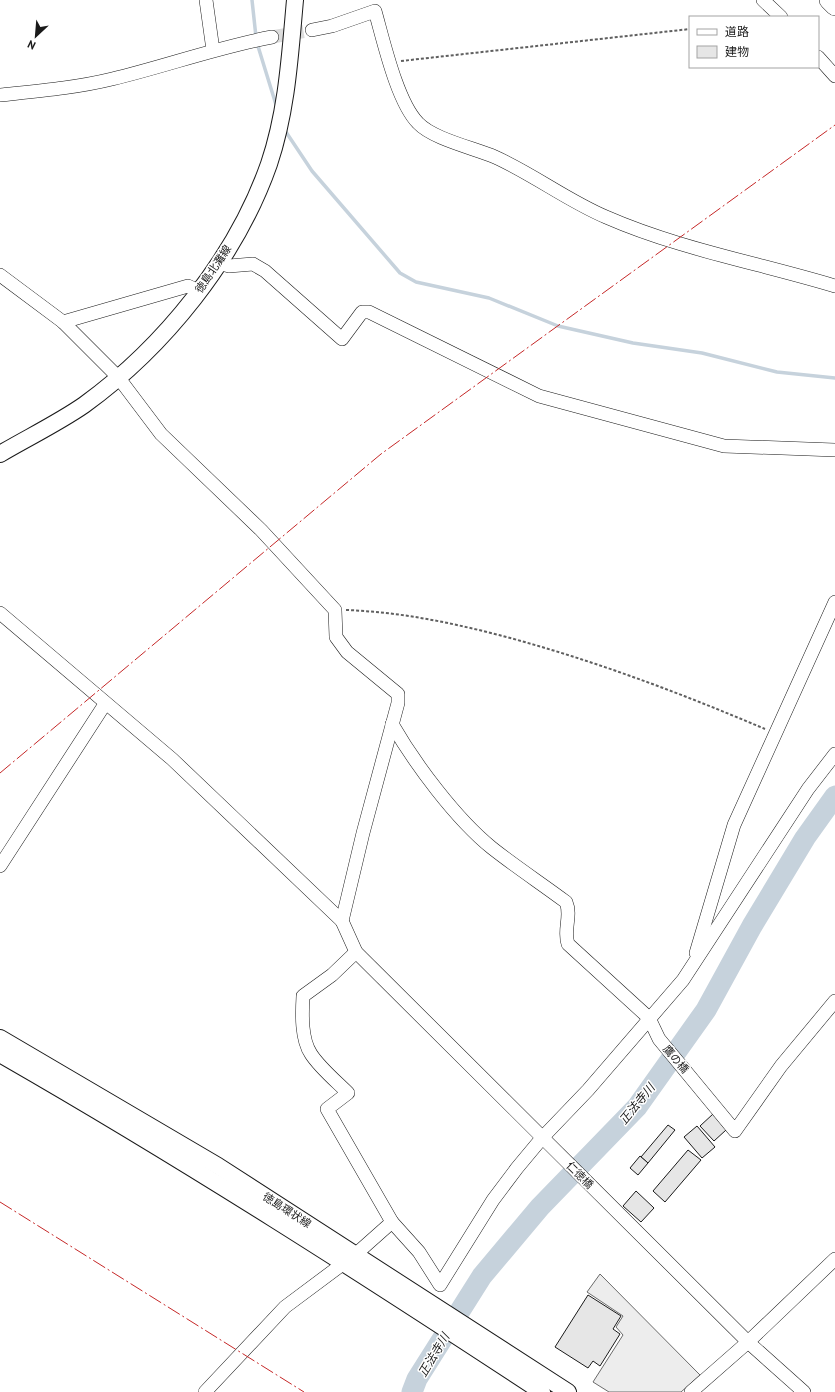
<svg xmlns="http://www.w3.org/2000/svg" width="835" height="1392" font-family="'PT Sans','Noto Sans JP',sans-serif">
<rect width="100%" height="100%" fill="#fff"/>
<polygon fill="#ededed" stroke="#6a6a6a" points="600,1274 700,1375 681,1392 609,1392 593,1382 623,1335 616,1327 623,1316 587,1292"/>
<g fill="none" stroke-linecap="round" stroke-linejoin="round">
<g stroke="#c6d2dc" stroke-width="3.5">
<polyline points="252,0 256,37"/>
<polyline points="257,43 277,108"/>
<polyline points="284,129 312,171 400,273 416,282 489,298 558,326 633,343 702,353 777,372 835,378"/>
</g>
<polyline stroke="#c6d2dc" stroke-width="21" points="412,1392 417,1379 482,1276 540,1207 637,1107 706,1010 752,926 805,838 835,796"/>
</g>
<g fill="#e6e6e6" stroke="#1a1a1a">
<polygon points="713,1114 726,1130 714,1141 700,1126"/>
<polygon points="668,1125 675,1130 648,1163 641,1157"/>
<polygon points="697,1126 715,1147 702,1158 684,1137"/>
<polygon points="688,1150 701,1160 665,1202 653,1191"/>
<polygon points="640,1156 648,1163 638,1175 630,1168"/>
<polygon points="636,1191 654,1208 641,1222 623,1206"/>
<polygon points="588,1295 621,1316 613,1329 620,1334 600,1366 593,1361 588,1368 555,1347"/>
</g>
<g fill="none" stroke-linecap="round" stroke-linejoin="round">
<polyline stroke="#ddd" stroke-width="13" stroke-dasharray="13 6" stroke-linecap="butt" points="272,37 312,30"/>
<defs>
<g id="minor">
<polyline points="206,0 213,50"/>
<polyline points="763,0 781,17"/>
<path d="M312,30L332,26L375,11C383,39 397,102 418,123C433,139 474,148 495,157C533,174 568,201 606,217C679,249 759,263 835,286"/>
<polyline points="818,57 835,76"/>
<path d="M0,95C38,91 75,88 112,79C166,66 218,47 272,37"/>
<polyline points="218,263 229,266 253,264 265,271 342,339 362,312 369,312 539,396 724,446 835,450"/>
<polyline points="0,275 63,322 118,377 161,434 261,530 335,610 336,637 347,652 398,694 398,703 363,833 342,921"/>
<polyline points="63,322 188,286 199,291"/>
<polyline points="0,613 172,759 342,921 356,952 748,1342 804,1392"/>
<path d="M392,724C415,764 456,819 492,848C516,867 542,884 566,902C572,916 563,930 568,944L649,1018L659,1039L735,1131L781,1066L835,1001"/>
<polyline points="0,866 105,704"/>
<path d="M356,952L332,975L303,996C302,1014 301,1039 311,1054C320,1068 336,1081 348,1093L327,1109L392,1222L419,1252L440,1285L493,1200L517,1168L542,1138L588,1090L683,980L808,789L835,754"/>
<polyline points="696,953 734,825 835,602"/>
<polyline points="205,1392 285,1307 356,1254 392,1222"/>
<polyline points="691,1392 748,1342 835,1259"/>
</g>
<g id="major">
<path d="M0,454C27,438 58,423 84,405C164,347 236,258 269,164C287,111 290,55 295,0"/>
<polyline points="0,1038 218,1166 568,1392"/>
<path d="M0,1054C185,1160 364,1275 542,1392"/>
</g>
<polyline id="highway" points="829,0 835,6"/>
</defs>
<use href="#minor" stroke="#1a1a1a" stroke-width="14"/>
<use href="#major" stroke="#1a1a1a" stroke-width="18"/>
<use href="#highway" stroke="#1a1a1a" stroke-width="20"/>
<g stroke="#5f5f5f" stroke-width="2" stroke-dasharray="3 2" stroke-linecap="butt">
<polyline points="401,61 690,29"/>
<path d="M346,610C399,612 448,622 499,635C590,659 678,692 765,729"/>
</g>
<use href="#minor" stroke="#fff" stroke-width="13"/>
<use href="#major" stroke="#fff" stroke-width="16"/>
<use href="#highway" stroke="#fff" stroke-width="19"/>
<g stroke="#c62828" stroke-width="1" stroke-dasharray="14 3 2 3" stroke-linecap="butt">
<polyline points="0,773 381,454 835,125"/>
<polyline points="0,1202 304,1392"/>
</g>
</g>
<g text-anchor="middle" stroke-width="3" stroke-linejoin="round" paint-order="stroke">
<g font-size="11" fill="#1a1a1a" stroke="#fff">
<text transform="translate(213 269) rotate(-56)" y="4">徳島北灘線</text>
<text transform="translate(676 1059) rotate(49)" y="4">鷹の橋</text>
<text transform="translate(580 1175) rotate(45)" y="4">仁徳橋</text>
<text transform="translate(287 1210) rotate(33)" y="4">徳島環状線</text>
</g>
<g font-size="12" font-style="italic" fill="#1a1a1a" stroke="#fff">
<text transform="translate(637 1104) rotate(-51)" y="4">正法寺川</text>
<text transform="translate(434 1355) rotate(-59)" y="4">正法寺川</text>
</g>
</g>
<rect x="689" y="16" width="130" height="52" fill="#ffffff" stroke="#a3a3a3"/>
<rect x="697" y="29" width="20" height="6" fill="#ffffff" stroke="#a3a3a3"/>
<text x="725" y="36" font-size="12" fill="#1a1a1a">道路</text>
<rect x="697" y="46" width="20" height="12" fill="#e6e6e6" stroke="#a3a3a3"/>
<text x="725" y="56" font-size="12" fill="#1a1a1a">建物</text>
<g transform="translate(36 36) rotate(206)" stroke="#ffffff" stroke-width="3" paint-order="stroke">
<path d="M0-3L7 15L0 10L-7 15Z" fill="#1a1a1a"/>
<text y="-6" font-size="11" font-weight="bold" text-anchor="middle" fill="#1a1a1a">N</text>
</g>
</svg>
